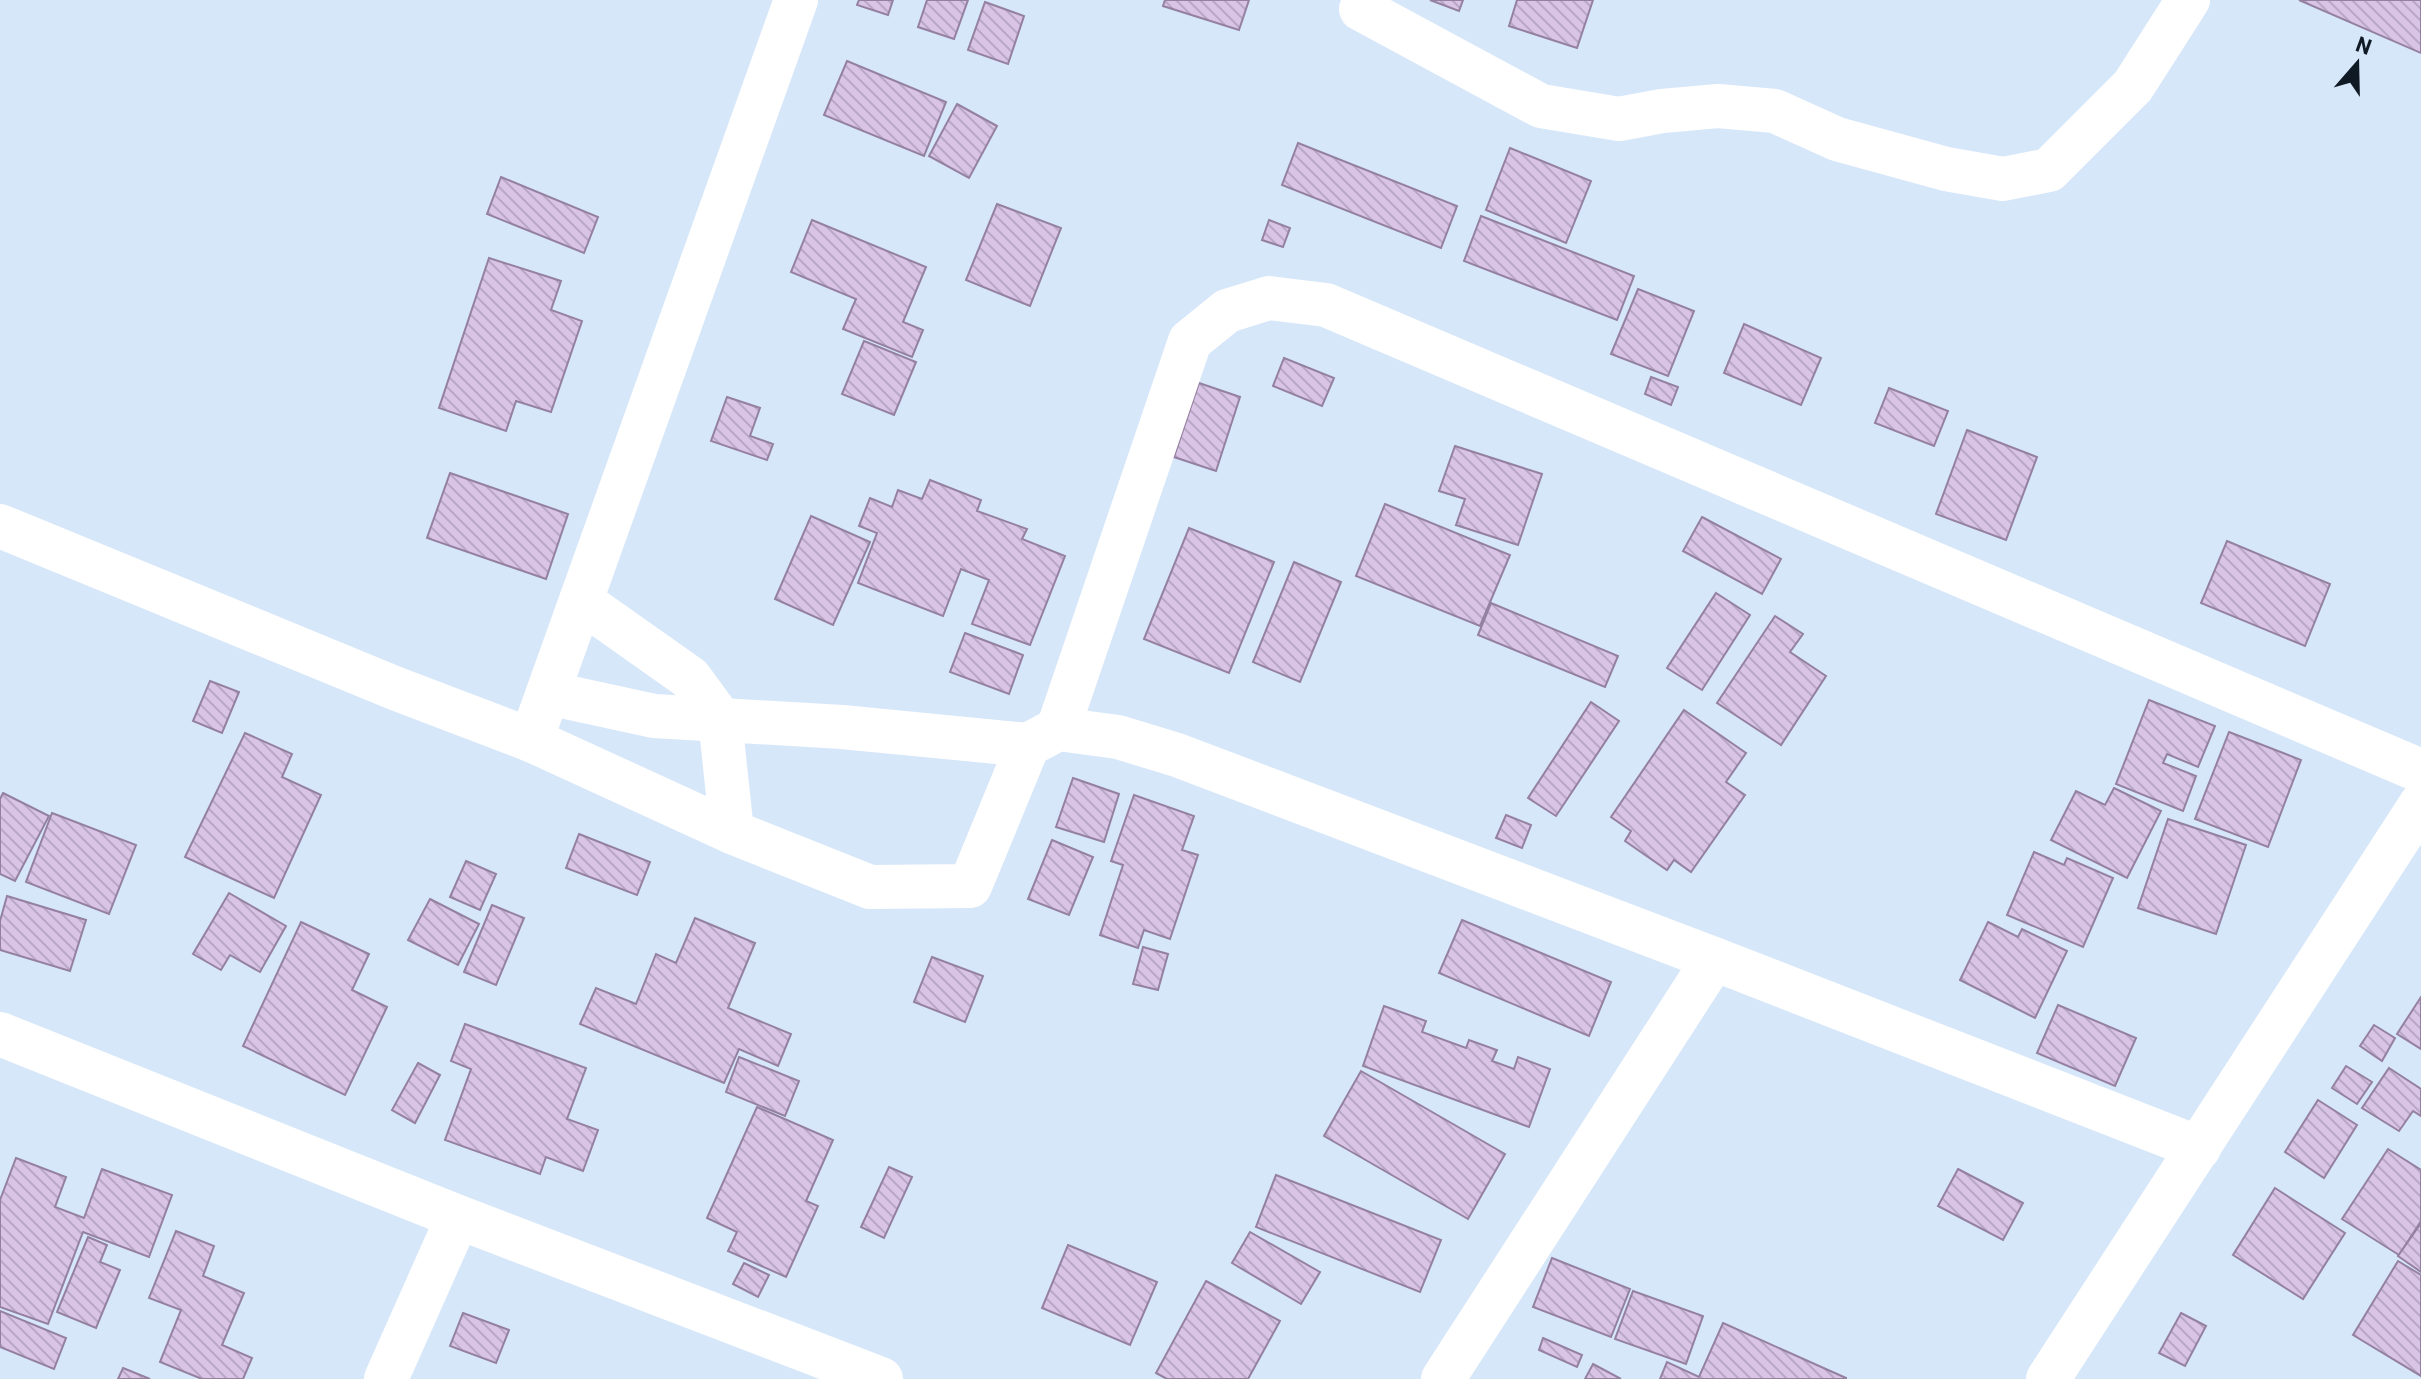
<svg xmlns="http://www.w3.org/2000/svg" width="2421" height="1379" font-family="Barlow,sans-serif">
<defs>
<pattern id="building-back-hatch" width="6" height="6" patternUnits="userSpaceOnUse" patternTransform="scale(2)"><rect width="6" height="6" fill="#d9c4e6"/><path d="M-1 5l2 2M0 0l6 6M5-1l2 2" fill="none" stroke="#b9a8c5"/></pattern>
</defs>
<rect width="100%" height="100%" fill="#d7e7fa"/>
<g fill="url(#building-back-hatch)" stroke="#9480a0" stroke-width="2">
<polygon points="859,0 893,0 888,15 857,5"/>
<polygon points="927,0 968,0 954,39 918,27"/>
<polygon points="1165,0 1249,0 1239,30 1163,6"/>
<polygon points="1430,0 1463,0 1459,11"/>
<polygon points="1517,0 1593,0 1577,48 1509,26"/>
<polygon points="2299,0 2421,0 2421,53"/>
<polygon points="985,2 1024,16 1008,64 968,50"/>
<polygon points="847,61 946,102 924,156 824,115"/>
<polygon points="957,104 997,126 969,178 929,156"/>
<polygon points="1298,143 1457,206 1441,248 1282,185"/>
<polygon points="1510,148 1591,181 1566,243 1486,210"/>
<polygon points="501,177 598,217 584,253 487,214"/>
<polygon points="997,204 1061,228 1030,306 966,280"/>
<polygon points="1481,216 1634,276 1617,320 1464,261"/>
<polygon points="812,220 926,267 903,322 923,330 912,357 843,329 856,299 791,272"/>
<polygon points="1269,220 1290,228 1283,247 1262,240"/>
<polygon points="489,258 561,281 551,310 582,321 551,412 516,401 506,431 439,408"/>
<polygon points="1638,289 1694,311 1668,376 1611,354"/>
<polygon points="1744,324 1821,358 1801,405 1724,373"/>
<polygon points="864,341 916,362 894,415 842,394"/>
<polygon points="1284,358 1334,378 1322,406 1273,386"/>
<polygon points="1651,377 1678,387 1671,405 1645,394"/>
<polygon points="1199,383 1240,397 1216,471 1174,457"/>
<polygon points="1889,388 1948,411 1934,446 1875,423"/>
<polygon points="727,397 760,408 750,436 773,444 767,460 711,441"/>
<polygon points="1967,430 2037,457 2006,540 1936,514"/>
<polygon points="1455,446 1542,474 1518,545 1456,525 1465,499 1439,491"/>
<polygon points="450,473 568,514 546,579 427,538"/>
<polygon points="930,480 981,500 977,511 1027,529 1022,539 1065,556 1030,645 972,624 989,580 961,569 943,616 858,583 877,533 859,526 870,498 892,507 898,490 922,499"/>
<polygon points="1385,504 1510,555 1480,626 1356,576"/>
<polygon points="811,516 870,542 833,625 775,599"/>
<polygon points="1702,517 1781,559 1762,594 1683,551"/>
<polygon points="1189,528 1274,562 1229,673 1144,639"/>
<polygon points="2227,541 2330,584 2305,646 2201,603"/>
<polygon points="1294,562 1341,582 1300,682 1253,662"/>
<polygon points="1716,593 1750,615 1702,690 1667,668"/>
<polygon points="1491,603 1618,656 1605,687 1478,635"/>
<polygon points="1775,616 1803,634 1790,652 1826,676 1781,745 1717,703"/>
<polygon points="965,633 1023,655 1009,694 950,672"/>
<polygon points="210,681 239,692 222,733 193,721"/>
<polygon points="2149,700 2215,726 2198,767 2167,754 2163,763 2196,776 2183,811 2116,784"/>
<polygon points="1591,702 1619,721 1556,816 1528,798"/>
<polygon points="1684,710 1746,753 1726,782 1745,795 1691,872 1674,860 1667,870 1625,841 1631,831 1611,817"/>
<polygon points="2229,732 2301,760 2268,847 2195,819"/>
<polygon points="245,733 292,754 282,777 321,795 274,898 185,857"/>
<polygon points="1073,778 1119,794 1104,842 1056,827"/>
<polygon points="2114,788 2161,811 2127,878 2051,840 2076,791 2105,805"/>
<polygon points="3,793 49,816 15,881 0,874 0,799"/>
<polygon points="1134,795 1194,816 1182,850 1198,855 1170,939 1144,930 1138,948 1100,935 1123,865 1111,861"/>
<polygon points="52,813 136,845 109,914 26,882"/>
<polygon points="1506,815 1531,825 1522,848 1496,838"/>
<polygon points="2168,819 2246,845 2216,934 2138,908"/>
<polygon points="579,834 650,862 637,895 566,868"/>
<polygon points="1052,840 1093,857 1069,915 1028,899"/>
<polygon points="2034,852 2064,865 2067,858 2113,878 2083,947 2007,915"/>
<polygon points="466,861 496,874 480,910 450,897"/>
<polygon points="229,893 286,926 260,972 230,955 221,970 193,954"/>
<polygon points="7,896 86,920 70,971 0,950 0,921"/>
<polygon points="430,899 479,924 458,965 408,940"/>
<polygon points="492,905 524,918 496,985 464,972"/>
<polygon points="695,918 755,943 728,1008 791,1034 778,1066 739,1049 724,1083 580,1024 596,988 636,1004 656,954 676,963"/>
<polygon points="1462,920 1611,982 1589,1036 1439,973"/>
<polygon points="301,922 369,954 352,990 387,1007 345,1095 243,1046"/>
<polygon points="1988,922 2018,937 2022,929 2067,951 2035,1018 1960,980"/>
<polygon points="1143,947 1168,954 1158,990 1133,984"/>
<polygon points="932,957 983,976 965,1022 914,1002"/>
<polygon points="2421,997 2421,1049 2397,1034"/>
<polygon points="2058,1005 2136,1038 2115,1086 2037,1053"/>
<polygon points="1384,1006 1426,1021 1422,1032 1466,1048 1469,1040 1497,1050 1492,1061 1514,1069 1518,1057 1550,1069 1529,1127 1363,1066"/>
<polygon points="465,1024 586,1068 567,1119 598,1130 583,1171 546,1157 540,1174 445,1140 471,1069 451,1061"/>
<polygon points="2374,1025 2395,1038 2382,1061 2360,1046"/>
<polygon points="739,1057 799,1081 785,1116 726,1092"/>
<polygon points="418,1063 440,1075 415,1123 392,1110"/>
<polygon points="2346,1066 2372,1082 2357,1104 2332,1088"/>
<polygon points="2389,1068 2421,1089 2421,1116 2413,1111 2399,1131 2362,1108"/>
<polygon points="1361,1071 1505,1154 1468,1219 1324,1136"/>
<polygon points="2318,1100 2357,1125 2324,1178 2285,1152"/>
<polygon points="757,1107 833,1140 806,1201 818,1206 786,1277 728,1251 737,1232 707,1218"/>
<polygon points="2388,1149 2421,1170 2421,1221 2399,1255 2342,1219"/>
<polygon points="16,1158 66,1177 55,1207 84,1218 102,1169 172,1195 149,1257 83,1232 48,1324 0,1307 0,1200"/>
<polygon points="889,1167 912,1177 884,1238 861,1227"/>
<polygon points="1958,1169 2023,1203 2003,1240 1938,1206"/>
<polygon points="1276,1175 1441,1240 1420,1292 1256,1227"/>
<polygon points="2275,1188 2345,1233 2303,1299 2233,1255"/>
<polygon points="2421,1223 2421,1272 2398,1256"/>
<polygon points="176,1231 214,1246 203,1276 244,1293 222,1345 252,1358 243,1379 202,1379 160,1362 181,1310 149,1298"/>
<polygon points="1250,1232 1320,1272 1301,1304 1232,1263"/>
<polygon points="88,1237 107,1245 100,1262 120,1270 96,1328 57,1312"/>
<polygon points="1068,1245 1157,1282 1130,1345 1042,1308"/>
<polygon points="1552,1258 1630,1289 1611,1337 1533,1307"/>
<polygon points="2398,1261 2421,1275 2421,1376 2353,1335"/>
<polygon points="744,1263 769,1275 758,1297 733,1284"/>
<polygon points="1206,1281 1280,1321 1248,1379 1167,1379 1156,1373"/>
<polygon points="1633,1291 1703,1316 1686,1364 1615,1339"/>
<polygon points="0,1311 66,1338 54,1369 0,1347"/>
<polygon points="463,1313 509,1330 496,1363 450,1346"/>
<polygon points="2181,1313 2206,1326 2185,1366 2159,1353"/>
<polygon points="1723,1323 1846,1378 1846,1379 1660,1379 1667,1362 1699,1377"/>
<polygon points="1543,1338 1582,1355 1577,1367 1539,1350"/>
<polygon points="1593,1364 1621,1379 1585,1379"/>
<polygon points="123,1368 150,1379 118,1379"/>
</g>
<g fill="none" stroke-linecap="round" stroke-linejoin="round">
<g stroke="#fff" stroke-width="44">
<polyline points="1361,9 1541,106 1619,119 1662,111 1718,106 1775,111 1837,139 1946,169 2003,179 2049,170 2133,86 2188,0"/>
<polyline points="0,526 397,689 531,740 732,832 870,887 970,886 1028,745 1058,729 1118,737 1177,755 1714,959 2199,1148"/>
<polyline points="581,601 690,678 720,719 732,832"/>
<polyline points="548,693 654,716 842,727 1028,745"/>
<polyline points="1058,729 1190,341 1227,311 1269,298 1326,305 2421,771"/>
<polyline points="531,740 796,0"/>
<polyline points="0,1034 458,1217 881,1379"/>
<polyline points="386,1379 458,1217"/>
<polyline points="1443,1379 1714,959"/>
<polyline points="2048,1379 2421,804"/>
</g>
</g>
<g transform="translate(2357 64) rotate(20)" stroke="#d7e7fa" stroke-width="6" paint-order="stroke">
<path d="M0-6L14 30L0 20L-14 30Z" fill="#101a25"/>
<text y="-12" font-size="22" font-weight="bold" text-anchor="middle" fill="#101a25">N</text>
</g>
</svg>
